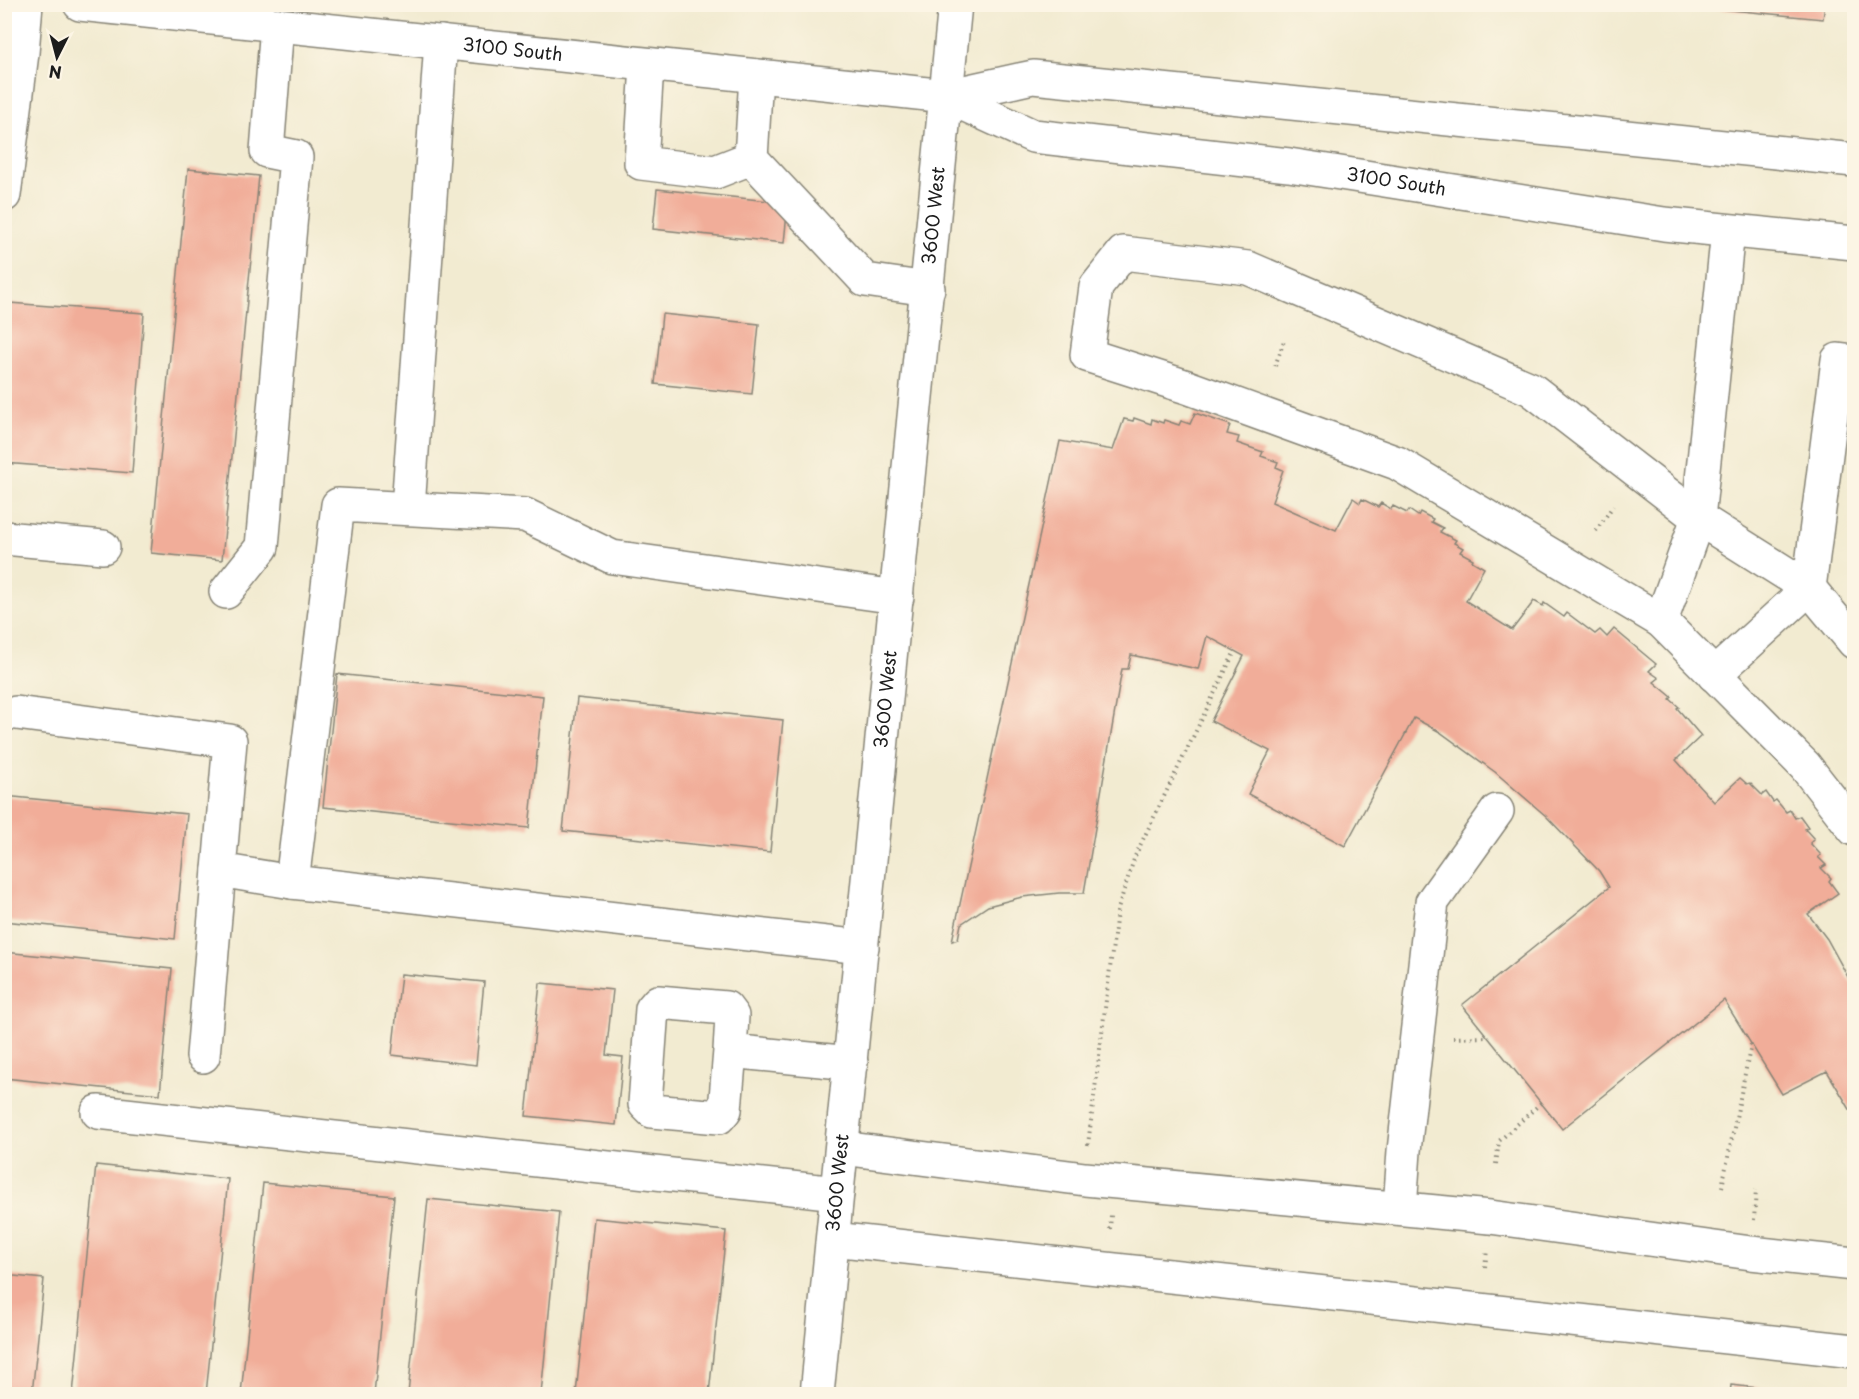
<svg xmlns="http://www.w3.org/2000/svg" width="1859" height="1399" font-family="'Playpen Sans',sans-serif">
<rect width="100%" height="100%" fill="#fcf5e5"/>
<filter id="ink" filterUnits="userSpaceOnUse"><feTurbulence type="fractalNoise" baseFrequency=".0167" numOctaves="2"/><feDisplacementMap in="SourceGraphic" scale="12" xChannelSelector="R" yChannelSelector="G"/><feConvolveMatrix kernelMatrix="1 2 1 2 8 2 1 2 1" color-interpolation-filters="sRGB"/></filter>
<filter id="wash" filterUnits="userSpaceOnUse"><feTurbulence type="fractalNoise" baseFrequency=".008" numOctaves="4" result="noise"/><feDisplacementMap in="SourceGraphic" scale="24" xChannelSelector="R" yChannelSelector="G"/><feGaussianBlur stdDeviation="1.35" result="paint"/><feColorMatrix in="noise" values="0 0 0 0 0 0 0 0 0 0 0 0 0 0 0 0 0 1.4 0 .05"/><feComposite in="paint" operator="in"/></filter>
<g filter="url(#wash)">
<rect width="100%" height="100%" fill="#f2ebd1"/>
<g id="blocks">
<g fill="#f1ad99">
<polygon points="1691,4 1825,4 1823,19 1691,6"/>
<polygon points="188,169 259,176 222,560 151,553"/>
<polygon points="657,189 788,203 784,243 653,229"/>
<polygon points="9,303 144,313 132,473 4,463 4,361"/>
<polygon points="662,314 759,324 752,394 655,384"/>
<polygon points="1195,413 1230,425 1227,434 1239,437 1237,443 1263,452 1261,456 1278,462 1276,467 1283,470 1272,502 1336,530 1353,498 1360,503 1362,499 1378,507 1381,503 1391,509 1393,506 1407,513 1409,510 1418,516 1420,512 1433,519 1431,522 1443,528 1440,532 1456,540 1454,543 1463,548 1460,552 1473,559 1472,561 1484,568 1466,601 1512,630 1534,601 1543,606 1544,603 1564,617 1567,613 1595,634 1600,630 1607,637 1614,629 1656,664 1649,671 1659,678 1654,682 1672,697 1670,699 1679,707 1677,708 1701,736 1676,760 1714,802 1740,778 1747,784 1750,783 1762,795 1766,792 1773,802 1776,800 1786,812 1790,810 1795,818 1800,816 1808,827 1805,829 1814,839 1810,843 1821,855 1818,857 1826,865 1821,868 1831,878 1829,881 1838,893 1808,914 1827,939 1854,988 1854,1116 1827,1071 1782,1094 1724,1000 1562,1129 1462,1005 1609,887 1599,871 1546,816 1495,772 1440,732 1414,718 1345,846 1248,794 1270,751 1211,721 1244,656 1207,636 1198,669 1131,655 1128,669 1122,669 1084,893 1059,893 1022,897 988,906 961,924 958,939 952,941 1060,441 1113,450 1124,419 1133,421 1134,418 1151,424 1152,419 1163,423 1164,420 1179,425 1181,421 1190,424"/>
<polygon points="337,674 543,696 529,828 323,807"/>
<polygon points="577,698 783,720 770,852 563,831"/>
<polygon points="4,796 187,814 175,939 4,921"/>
<polygon points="4,952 172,969 160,1094 4,1078"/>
<polygon points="401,974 484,982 476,1065 392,1055"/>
<polygon points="540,983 613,990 606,1055 623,1057 616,1125 526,1116"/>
<polygon points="96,1165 228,1179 206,1394 73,1394"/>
<polygon points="263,1183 394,1196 374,1394 241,1394"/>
<polygon points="428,1199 559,1212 541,1394 408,1394"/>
<polygon points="594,1218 726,1231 709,1394 576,1394"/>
<polygon points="4,1275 44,1279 32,1394 4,1394"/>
<polygon points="1731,1385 1804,1393 1803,1394 1730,1394"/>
</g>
</g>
</g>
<g filter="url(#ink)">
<use href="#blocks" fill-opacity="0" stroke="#878476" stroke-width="1.5"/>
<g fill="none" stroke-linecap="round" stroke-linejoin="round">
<defs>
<g id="minor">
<polyline points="647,65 641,163 715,172 751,158"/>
<polyline points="756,76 751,158 865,280 928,289"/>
<polyline points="4,195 22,53 26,4"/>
<polyline points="1728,231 1698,518 1661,621 1397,463 1187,387 1087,355 1096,287 1123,253 1248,268 1531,389 1698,518 1809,588 1854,642"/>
<polyline points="408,508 441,42"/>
<polyline points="4,538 103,547"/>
<polyline points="226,592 262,547 296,157 267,151 277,25"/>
<polyline points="1661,621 1805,766 1854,829"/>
<polyline points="1714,675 1809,588 1838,360 1854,362"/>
<polyline points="16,713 230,741 219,870 292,882"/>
<polyline points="862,947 292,882 338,505 525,515 612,557 897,597"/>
<polyline points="730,1051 732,1016 726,1008 658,1002 652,1009 645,1104 652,1111 719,1117 725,1110 730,1051 851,1063"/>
<polyline points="203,1056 219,870"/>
<polyline points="98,1112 837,1193"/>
<polyline points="842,1148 1085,1179 1490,1217 1751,1253 1854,1264"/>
<polyline points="1400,1208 1404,1151 1432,902 1497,811"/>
<polyline points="833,1239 1854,1351"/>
<path id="s1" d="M817,1394L955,4"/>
</g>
<g id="major">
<path id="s2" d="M80,4L946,96L1033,77L1854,160"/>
<path id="s3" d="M946,96L1033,136L1289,165L1664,224L1854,243"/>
</g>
</defs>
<use href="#minor" stroke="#878476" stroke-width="36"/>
<use href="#major" stroke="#878476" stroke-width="36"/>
<g stroke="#878476" stroke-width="4" stroke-dasharray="1.5 4.5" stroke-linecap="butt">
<polyline points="1275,366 1285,338"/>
<polyline points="1596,531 1613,506"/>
<polyline points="1453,1038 1488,1037"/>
<polyline points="1088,1145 1117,912 1135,856 1235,651"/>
<polyline points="1496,1164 1499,1141 1541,1103"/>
<polyline points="1722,1187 1751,1044"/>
<polyline points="1754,1220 1756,1190"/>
<polyline points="1110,1229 1111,1215"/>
<polyline points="1485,1267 1487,1250"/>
</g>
<use href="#minor" stroke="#fff" stroke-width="33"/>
<use href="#major" stroke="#fff" stroke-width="33"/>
</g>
</g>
<g text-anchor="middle" stroke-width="4.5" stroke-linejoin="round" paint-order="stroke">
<g font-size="18" fill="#1c1c1c" stroke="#fcf5e5">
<text dy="6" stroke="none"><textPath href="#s2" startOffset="435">3100 South</textPath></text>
<text dy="6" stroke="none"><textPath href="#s3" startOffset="462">3100 South</textPath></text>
<text dy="6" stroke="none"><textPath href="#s1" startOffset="1184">3600 West</textPath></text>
<text dy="6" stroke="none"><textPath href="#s1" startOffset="698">3600 West</textPath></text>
<text dy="6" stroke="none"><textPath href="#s1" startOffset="212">3600 West</textPath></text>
</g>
</g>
<rect width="1859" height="1399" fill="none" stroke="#fcf5e5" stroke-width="24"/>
<g transform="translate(57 57) rotate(186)" stroke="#fcf5e5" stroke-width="4.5" paint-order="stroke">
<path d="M0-4.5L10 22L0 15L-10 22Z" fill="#1c1c1c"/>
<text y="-9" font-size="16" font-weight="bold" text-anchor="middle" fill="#1c1c1c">N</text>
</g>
</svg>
